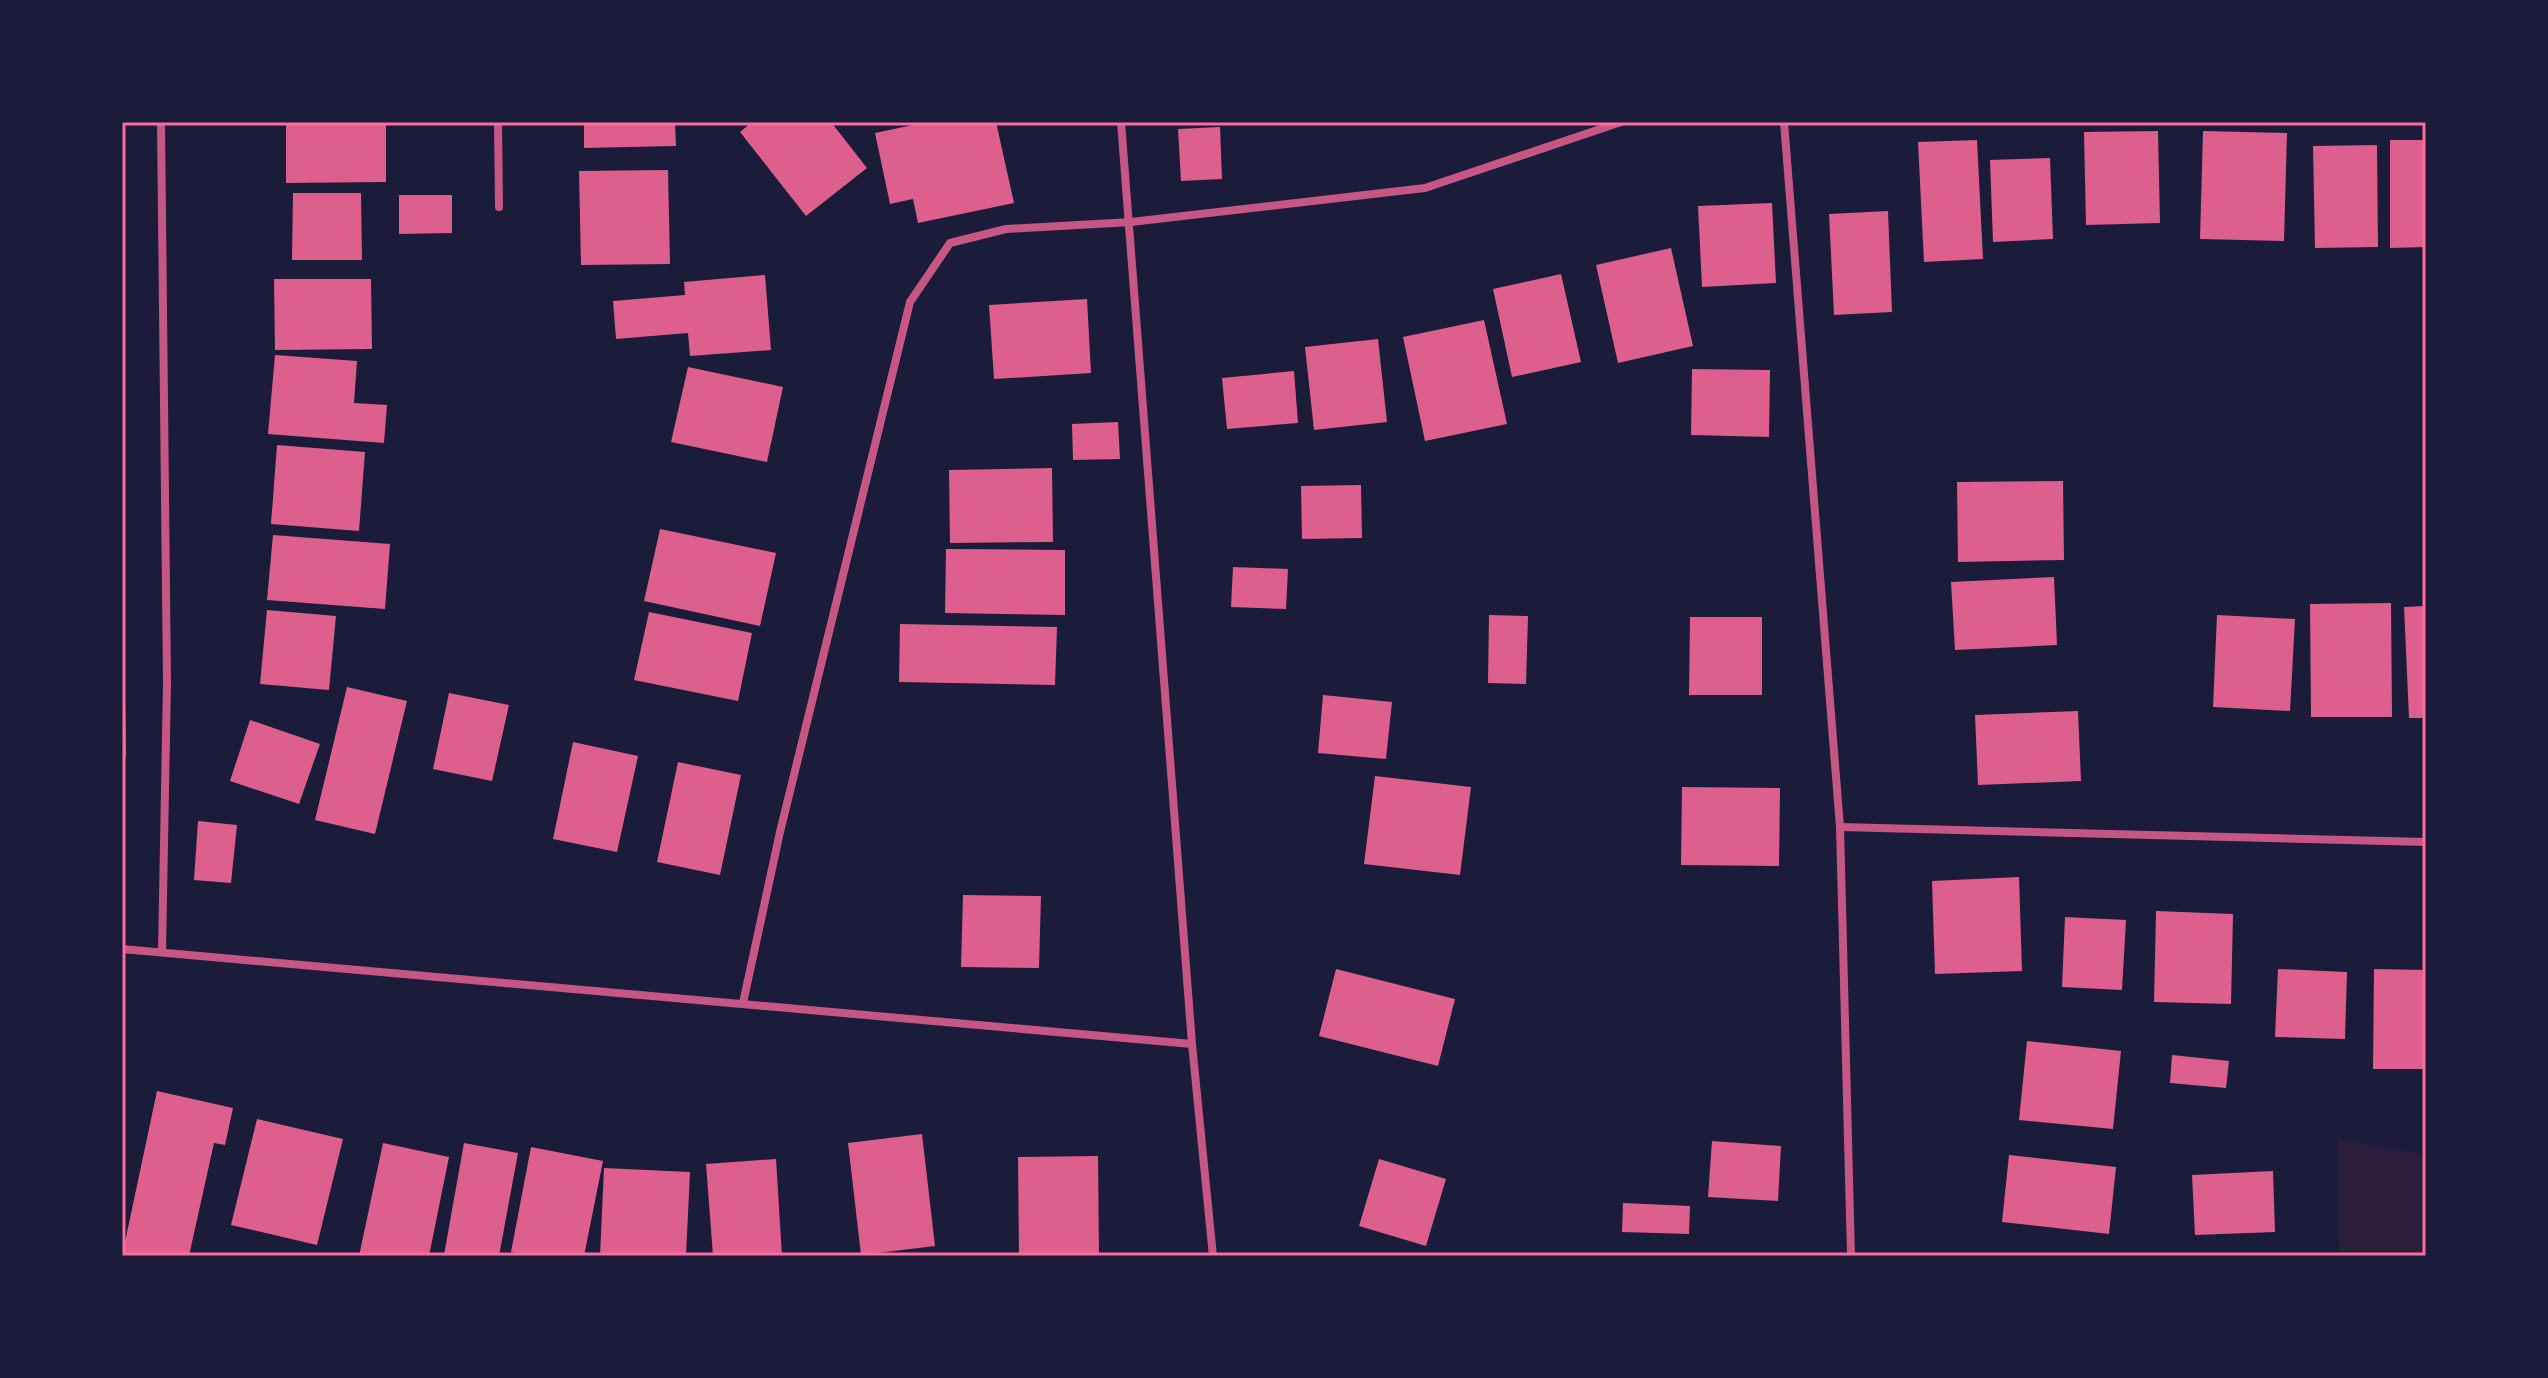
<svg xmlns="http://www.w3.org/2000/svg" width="2548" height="1378" font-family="'Golos Text',sans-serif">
<rect width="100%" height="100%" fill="#1b1b3a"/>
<polygon fill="#2a1e3b" points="2338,1139 2426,1155 2426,1256 2339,1256"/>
<g fill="#dd5f8e">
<polygon points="286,122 386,122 386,182 286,183"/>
<polygon points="584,122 675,122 676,146 584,148"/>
<polygon points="752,122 831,122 867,168 806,216 740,132"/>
<polygon points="927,122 996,122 1014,203 918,223 913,199 890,204 875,133"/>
<polygon points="1220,127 1222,179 1181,181 1178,129"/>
<polygon points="2158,131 2160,223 2086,225 2084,132"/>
<polygon points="2203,131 2287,133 2284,241 2200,239"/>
<polygon points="1977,140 1983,259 1924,262 1918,142"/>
<polygon points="2390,140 2426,140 2426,247 2390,248"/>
<polygon points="2377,145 2378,247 2315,248 2313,146"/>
<polygon points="2050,158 2053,239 1993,242 1990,160"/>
<polygon points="668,170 670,264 581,265 579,171"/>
<polygon points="293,193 361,193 362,260 292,260"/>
<polygon points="399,195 452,195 452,233 399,234"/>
<polygon points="1772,203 1776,283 1702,287 1698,206"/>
<polygon points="1888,211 1892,312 1834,315 1829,214"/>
<polygon points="1671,248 1693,346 1618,363 1596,265"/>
<polygon points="1561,274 1581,362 1512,377 1493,289"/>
<polygon points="765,275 771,350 690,356 688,333 616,339 613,301 685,295 684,282"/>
<polygon points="274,279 371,279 372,349 275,350"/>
<polygon points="1087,299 1091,373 994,379 989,305"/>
<polygon points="1484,320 1507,424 1425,441 1403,337"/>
<polygon points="1378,339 1387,422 1314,430 1305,347"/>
<polygon points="275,355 357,361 354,403 387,405 384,443 268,434"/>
<polygon points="688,367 783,387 767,462 671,442"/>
<polygon points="1692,369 1770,370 1769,437 1691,435"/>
<polygon points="1294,371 1298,423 1227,429 1222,378"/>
<polygon points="1118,422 1120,459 1073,460 1072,424"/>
<polygon points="277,445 365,452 359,531 271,524"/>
<polygon points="1052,468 1053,542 950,543 949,470"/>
<polygon points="2063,481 2064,560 1958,562 1957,482"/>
<polygon points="1361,485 1362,538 1302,539 1301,486"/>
<polygon points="660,529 776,553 760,626 644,601"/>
<polygon points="273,535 390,544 385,609 267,600"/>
<polygon points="946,549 1065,550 1065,615 945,613"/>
<polygon points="1233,567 1288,569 1286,609 1231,607"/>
<polygon points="2054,577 2057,645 1955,650 1951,582"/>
<polygon points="2391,603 2392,717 2311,717 2310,604"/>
<polygon points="2426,606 2426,718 2409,718 2404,607"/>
<polygon points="267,610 336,616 329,690 260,684"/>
<polygon points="649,612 752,633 738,701 634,680"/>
<polygon points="1489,615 1528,616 1526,684 1488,683"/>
<polygon points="2217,615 2295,619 2290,711 2213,707"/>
<polygon points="1690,617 1762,617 1762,695 1689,695"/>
<polygon points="900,624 1057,627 1055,685 899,682"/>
<polygon points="347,687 407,701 375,834 315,820"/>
<polygon points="449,693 509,705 492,781 433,769"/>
<polygon points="122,695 125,695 126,757 122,757"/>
<polygon points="1323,695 1392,702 1386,759 1318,753"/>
<polygon points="2078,711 2081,781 1978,785 1975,715"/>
<polygon points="250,720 320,744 299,804 230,781"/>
<polygon points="573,742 638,756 617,852 553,839"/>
<polygon points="678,762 741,775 720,875 657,862"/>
<polygon points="1375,776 1471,787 1460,875 1364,864"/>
<polygon points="1682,787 1780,788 1779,866 1681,865"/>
<polygon points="198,821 237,825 231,883 194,880"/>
<polygon points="2019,877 2022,971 1935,974 1932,881"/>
<polygon points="963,895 1041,896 1039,968 961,967"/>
<polygon points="2156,911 2233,914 2231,1004 2154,1002"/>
<polygon points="2065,917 2126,920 2122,990 2062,987"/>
<polygon points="1336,969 1455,999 1438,1066 1319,1036"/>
<polygon points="2278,969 2347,972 2345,1039 2275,1037"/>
<polygon points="2374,969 2426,970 2426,1069 2373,1069"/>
<polygon points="2027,1041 2121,1051 2113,1129 2019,1120"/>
<polygon points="2172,1055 2229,1061 2226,1088 2170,1083"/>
<polygon points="157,1091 233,1108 225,1145 214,1143 189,1256 122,1256"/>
<polygon points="257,1119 343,1139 317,1245 231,1225"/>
<polygon points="922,1134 935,1246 861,1255 848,1143"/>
<polygon points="1712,1141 1781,1146 1778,1201 1708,1197"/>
<polygon points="383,1143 449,1157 429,1256 359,1256"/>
<polygon points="464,1143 518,1153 499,1256 444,1255"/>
<polygon points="531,1147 603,1161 584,1256 530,1256 511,1252"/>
<polygon points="2009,1155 2116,1167 2109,1234 2002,1222"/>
<polygon points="1098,1156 1099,1256 1019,1256 1018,1157"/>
<polygon points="776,1159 782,1256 713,1256 706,1164"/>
<polygon points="1379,1159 1446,1179 1426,1246 1359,1226"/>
<polygon points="604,1168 690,1172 686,1256 600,1256"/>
<polygon points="2273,1171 2275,1232 2195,1235 2192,1175"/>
<polygon points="1623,1203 1690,1206 1689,1234 1622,1232"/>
</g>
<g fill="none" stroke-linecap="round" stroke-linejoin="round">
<g stroke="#c65784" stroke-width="8">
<polyline points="161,122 167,683 162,951"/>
<polyline points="498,122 499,207"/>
<polyline points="1121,122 1192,1044 1213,1256"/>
<polyline points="1784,122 1840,827 1851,1256"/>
<polyline points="1840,827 2426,842"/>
<polyline points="122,949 1192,1044"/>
<polyline points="743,1003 780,832 910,302 950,243 1006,229 1131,222 1425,188 1621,122"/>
</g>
</g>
<rect width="2548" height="1378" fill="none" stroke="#1b1b3a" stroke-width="248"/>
<rect x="124" y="124" width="2300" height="1130" fill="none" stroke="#ff6b9d" stroke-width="3"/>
</svg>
